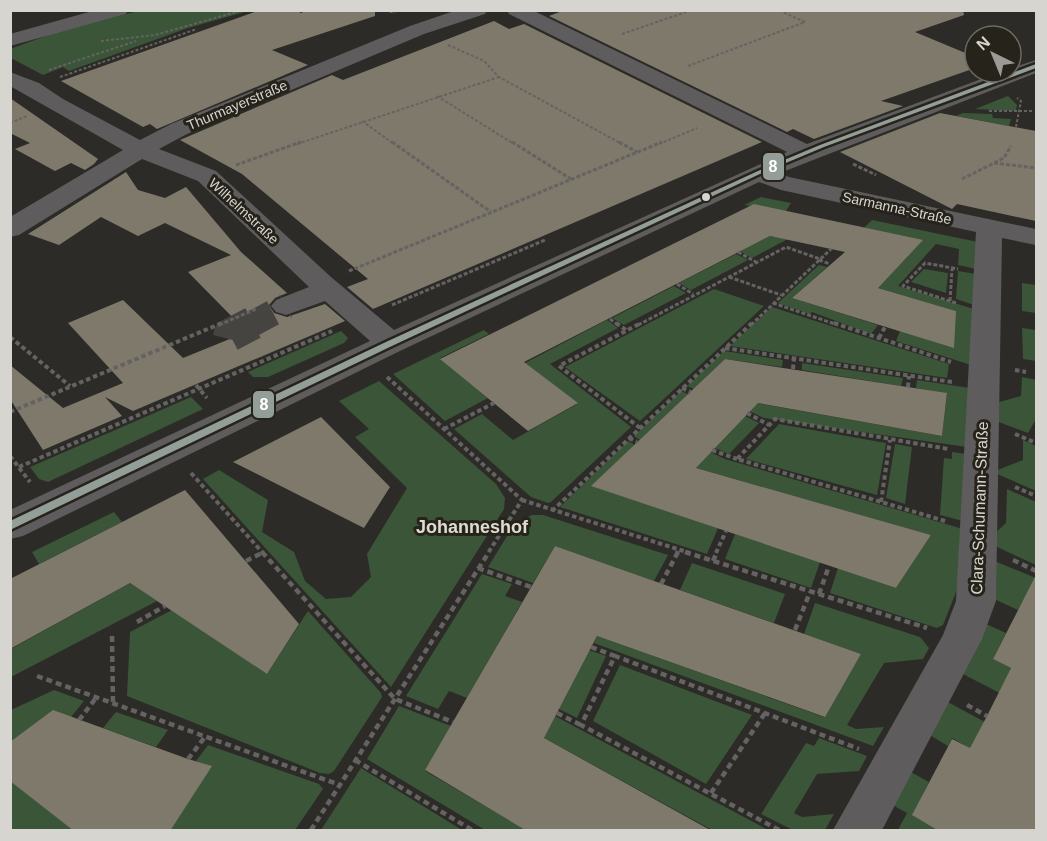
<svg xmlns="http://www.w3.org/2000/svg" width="1047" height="841" font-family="Helvetica,sans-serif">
<rect width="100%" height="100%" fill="#2d2b27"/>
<g fill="#3a5537">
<polygon points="138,11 248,11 188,28 69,71 63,67 43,75 11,58 10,49 54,33"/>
<polygon points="1008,96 1017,105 1016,111 975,109"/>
<polygon points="963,113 992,114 993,118 1011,119 1009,126 957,116 934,125"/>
<polygon points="761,197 791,203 786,211 744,205"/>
<polygon points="872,220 978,242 976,269 958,265 959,249 936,244 898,286 974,309 971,365 896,341 900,331 956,311 878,288 864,228"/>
<polygon points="770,236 788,239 752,258 740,251"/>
<polygon points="736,254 748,260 691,290 679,283"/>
<polygon points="819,265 827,267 792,298 878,325 871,334 812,312 810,314 778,303"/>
<polygon points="924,269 948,273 946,293 911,282"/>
<polygon points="958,271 976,274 974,305 956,299"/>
<polygon points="1022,283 1036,285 1036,313 1022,311"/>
<polygon points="674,286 686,293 624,325 612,318"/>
<polygon points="714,289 764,306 640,421 565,367"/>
<polygon points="772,307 949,364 947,378 730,346"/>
<polygon points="607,320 618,328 550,364 631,427 551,502 548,503 531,497 454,429 482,414 513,440 577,404 525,363"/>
<polygon points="1022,328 1036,330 1036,361 1023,359"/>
<polygon points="484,330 489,334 440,358 488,398 445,421 393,374"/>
<polygon points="341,331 348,338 344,343 268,377 253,377 248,372"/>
<polygon points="724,351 783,360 782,367 725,359 694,389 687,386"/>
<polygon points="802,363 903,378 901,386 802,370"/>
<polygon points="1022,377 1036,380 1036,419 1028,433 996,421 996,403 1021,396"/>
<polygon points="917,380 970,388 967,447 764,418 749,411 757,403 942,436 947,394 916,388"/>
<polygon points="379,381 496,484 505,498 504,509 391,687 203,479 219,470 268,500 262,532 294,552 305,581 326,599 351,597 371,577 367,554 407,488 355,437 369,429 339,401"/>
<polygon points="681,391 688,394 640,440 634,436"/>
<polygon points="191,397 203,409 48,482 39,479 30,467"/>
<polygon points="745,416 759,423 729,454 715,448"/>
<polygon points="779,424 886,443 877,495 746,459"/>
<polygon points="1023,440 1036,446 1036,491 995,473 995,471 1023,460"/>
<polygon points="628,441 635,445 592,486 718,528 707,554 560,507"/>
<polygon points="895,444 912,447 905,504 886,498"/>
<polygon points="710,452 725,459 963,529 958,587 943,625 937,628 830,593 838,568 896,588 931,535 696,468"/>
<polygon points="952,452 966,454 963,521 940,515 944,458 952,459"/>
<polygon points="1007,489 1036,502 1036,565 993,545 993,535 1006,523"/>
<polygon points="114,512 122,522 39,564 32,552"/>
<polygon points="532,515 543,515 668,555 654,581 555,546 533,583 488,567 515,523"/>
<polygon points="735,534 820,562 811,588 725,559"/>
<polygon points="992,560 1036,578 1036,605 1024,599 1018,610 992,598"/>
<polygon points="692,563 785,594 774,623 680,590"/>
<polygon points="482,574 512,584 505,596 522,602 467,698 449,691 438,709 406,696"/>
<polygon points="130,583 157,601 11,677 11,649"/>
<polygon points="815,603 920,637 929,648 923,659 884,663 847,725 856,729 884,727 873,746 594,643 597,636 824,717 861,654 804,634"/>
<polygon points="172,610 267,674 308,611 381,693 382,697 334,771 329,774 320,773 127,696 130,632"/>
<polygon points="986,624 1006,633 993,659 1031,678 1019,703 961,673"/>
<polygon points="589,650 606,656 577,718 559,709"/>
<polygon points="620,665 752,715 706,784 593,721"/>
<polygon points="54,690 84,701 71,717 11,742 11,710"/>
<polygon points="946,701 1005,733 992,761 952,738 948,746 928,734"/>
<polygon points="399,706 451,726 425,771 527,830 485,830 367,759"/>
<polygon points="116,712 168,730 156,747 103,728"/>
<polygon points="555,716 768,830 712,830 544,738"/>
<polygon points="819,738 867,756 859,771 817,774 794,813 802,817 834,814 825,830 793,830 761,814 806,743 814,746"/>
<polygon points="208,745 319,784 323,789 295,830 170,830 210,767 196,761"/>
<polygon points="361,768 462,830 321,830"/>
<polygon points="909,771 929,782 913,815 939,830 898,830 907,813 891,804"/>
<polygon points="11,781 74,830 11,830"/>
</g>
<g fill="#7f796c">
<polygon points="260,10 296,10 301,13 308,10 375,10 375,16 272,50 308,65 157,129 150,124 143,127 61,81"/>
<polygon points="565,10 963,10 964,15 915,32 975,57 975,68 881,101 903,106 814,139 793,129 787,132 549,16"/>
<polygon points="494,21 509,29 524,24 762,142 373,309 347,287 368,279 242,174 180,140 332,75 343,80"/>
<polygon points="10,98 98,159 94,164 85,170 71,163 55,171 15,149 30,143 10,133"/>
<polygon points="940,113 1036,131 1036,221 957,204 952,209 840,152"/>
<polygon points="126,172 138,190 165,198 186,187 241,252 287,293 275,298 269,305 274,313 287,317 325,304 345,321 133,411 105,397 122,416 43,450 10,399 10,365 63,408 123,383 68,323 123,300 183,358 247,332 188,272 231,255 165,223 138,236 101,217 59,245 28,234"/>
<polygon points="754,204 923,240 878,288 956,311 954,348 792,298 845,252 770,236 524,362 578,403 528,431 440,359"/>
<polygon points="725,359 947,393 942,436 758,403 696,468 931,535 896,588 591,486"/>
<polygon points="321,417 390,487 364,528 233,462"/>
<polygon points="185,490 299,624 267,674 130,583 10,649 10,579"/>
<polygon points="555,546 861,654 825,717 597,636 544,738 712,831 527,831 425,770"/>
<polygon points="1036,575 1036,831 939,831 912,815 952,739 970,748 987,716 1011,668 993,659"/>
<polygon points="53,710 188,759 212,766 170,831 74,831 10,781 10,742"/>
</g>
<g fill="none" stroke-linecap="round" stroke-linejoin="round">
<polyline stroke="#464440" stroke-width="26" stroke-dasharray="26 14" stroke-linecap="butt" points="250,325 286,306"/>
<polyline stroke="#464440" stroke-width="33" stroke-dasharray="33 16" stroke-linecap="butt" points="229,339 230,335 253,323"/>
<g stroke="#646362" stroke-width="2" stroke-dasharray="3 2" stroke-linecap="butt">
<polyline points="385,10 395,13"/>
<polyline points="622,34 692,10"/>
<polyline points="101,41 155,35 243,10"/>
<polyline points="448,45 484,61 499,77 622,144"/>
<polyline points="688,66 805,22 778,10"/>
<polyline points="49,70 136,41"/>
<polyline points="60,77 194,30 197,31"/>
<polyline points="437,96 514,144"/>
<polyline points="989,111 1033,111"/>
<polyline points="362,121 394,144"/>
<polyline points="10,123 27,116"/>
<polyline points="1016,127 1021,101 1017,98"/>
<polyline points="297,144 499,77"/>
<polyline points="659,144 697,128"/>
</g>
<g stroke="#646362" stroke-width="3" stroke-dasharray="4 2" stroke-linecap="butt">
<polyline points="392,142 491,212"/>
<polyline points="512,142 571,179"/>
<polyline points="619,142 637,152"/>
<polyline points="994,163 1036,168"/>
<polyline points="853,164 876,175"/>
<polyline points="236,165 301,142"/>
<polyline points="962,179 1004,158 1011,146"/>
<polyline points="738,252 756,262"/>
<polyline points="819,260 830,264"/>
<polyline points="349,271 662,142"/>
<polyline points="729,277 781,295"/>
<polyline points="677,284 693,294"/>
<polyline points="950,301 952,269"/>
<polyline points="773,303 838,325"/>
<polyline points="956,303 903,286 925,263 958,269"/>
<polyline points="392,305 545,240"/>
<polyline points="610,319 618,325"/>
<polyline points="219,325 256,309"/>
<polyline points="638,325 786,247 820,259"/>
<polyline points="751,325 831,249"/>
</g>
<g stroke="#646362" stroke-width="4" stroke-dasharray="4.5 3" stroke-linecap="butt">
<polyline points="616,323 626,330"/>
<polyline points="834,323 951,362"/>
<polyline points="10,337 70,386"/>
<polyline points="879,338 885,327"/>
<polyline points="725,348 952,382"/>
<polyline points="793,369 794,358"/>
<polyline points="1015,370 1026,372"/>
<polyline points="387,377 522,500 488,553"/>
<polyline points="196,385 207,398"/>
<polyline points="908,387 909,376"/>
<polyline points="682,388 691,392"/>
<polyline points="10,412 222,323"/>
<polyline points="747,413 769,425"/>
<polyline points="640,428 559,366 641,323"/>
<polyline points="444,429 494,403"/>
<polyline points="1015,434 1036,443"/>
<polyline points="629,438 637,442"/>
<polyline points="712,450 737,459"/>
<polyline points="10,456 30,482"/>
<polyline points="19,467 332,331"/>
<polyline points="191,473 263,553"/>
<polyline points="1015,487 1036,496"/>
<polyline points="522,500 690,553"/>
<polyline points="881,502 890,440"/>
<polyline points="552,511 752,323"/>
<polyline points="945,521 737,459 775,419 948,449"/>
<polyline points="677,553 678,551"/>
<polyline points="716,553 726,531"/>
</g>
<g stroke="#646362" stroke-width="4.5" stroke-dasharray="6 4" stroke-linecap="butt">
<polyline points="262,552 395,699 453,722"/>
<polyline points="685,552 927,628"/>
<polyline points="1013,560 1036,571"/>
<polyline points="246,561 262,553"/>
<polyline points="713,561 717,552"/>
<polyline points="478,568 531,587"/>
<polyline points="661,584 678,552"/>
<polyline points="819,594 829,566"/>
<polyline points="137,622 165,606"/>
<polyline points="795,630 810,592"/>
<polyline points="112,636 113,703"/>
<polyline points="591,647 615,656"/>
<polyline points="37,676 340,785"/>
<polyline points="967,705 987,716"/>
<polyline points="557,713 581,725"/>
<polyline points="79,720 96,698"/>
<polyline points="188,759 205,737"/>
<polyline points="355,760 472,830"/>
<polyline points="711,793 765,713"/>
<polyline points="311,830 489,552"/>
<polyline points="779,830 581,725 615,656 859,749"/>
</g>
<g fill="#5e5c5c" fill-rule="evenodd">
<polygon points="96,10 128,10 126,14 10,46 10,34"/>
<polygon points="457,10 487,10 485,14 424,34 187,134 159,149 216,171 331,277 394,330 787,152 509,14 507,10 532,10 807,144 1000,72 1011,72 1011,68 1036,60 1036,73 780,173 789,177 1036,229 1036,245 1002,238 996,601 982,639 882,830 833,830 943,635 956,601 976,232 781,190 759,182 402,350 23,536 10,539 10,510 370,341 325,301 286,315 276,312 271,306 276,300 309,287 198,181 142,159 19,235 10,237 10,217 123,150 10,86 10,72 39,83 63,99 140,140 171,124 410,26"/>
</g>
<defs>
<polygon id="bus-1" points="1036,64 1036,68 824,147 762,173 394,345 10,530 10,521 388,341 758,171 820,145"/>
</defs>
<use href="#bus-1" stroke="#26231b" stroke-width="5"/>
<use href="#bus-1" fill="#939e98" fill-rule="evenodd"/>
</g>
<circle fill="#d7d5d0" stroke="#26231b" stroke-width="2" cx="706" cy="197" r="5"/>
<g text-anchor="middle" stroke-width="6" stroke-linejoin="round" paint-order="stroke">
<g font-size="14" fill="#d7d5d0" stroke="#26231b">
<text transform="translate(237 105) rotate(-23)" y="5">Thurmayerstraße</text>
<text transform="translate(897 208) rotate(12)" y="5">Sarmanna-Straße</text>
<text transform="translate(244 211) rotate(43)" y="5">Wilhelmstraße</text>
</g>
<g font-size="16" fill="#d7d5d0" stroke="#26231b">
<text transform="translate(979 508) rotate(-88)" y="6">Clara-Schumann-Straße</text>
</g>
<g font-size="18" font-weight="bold" fill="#e0dbd1" stroke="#26231b">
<text x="472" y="533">Johanneshof</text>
</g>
</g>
<g stroke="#26231b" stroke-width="2">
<rect x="762" y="152" width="23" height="29" rx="6" fill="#939e98"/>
<rect x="252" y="390" width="23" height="29" rx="6" fill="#939e98"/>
</g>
<g font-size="16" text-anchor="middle" font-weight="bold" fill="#fff">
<text x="773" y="172">8</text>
<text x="264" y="410">8</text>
</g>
<rect width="1047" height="841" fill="none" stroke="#d7d5d0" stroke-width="24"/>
<g transform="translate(993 54) rotate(317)"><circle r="28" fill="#26231b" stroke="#6d6a63" stroke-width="1.5"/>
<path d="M0-4.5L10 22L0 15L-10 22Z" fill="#9c9a95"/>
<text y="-9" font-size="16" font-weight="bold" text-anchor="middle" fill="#d7d5d0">N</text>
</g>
</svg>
